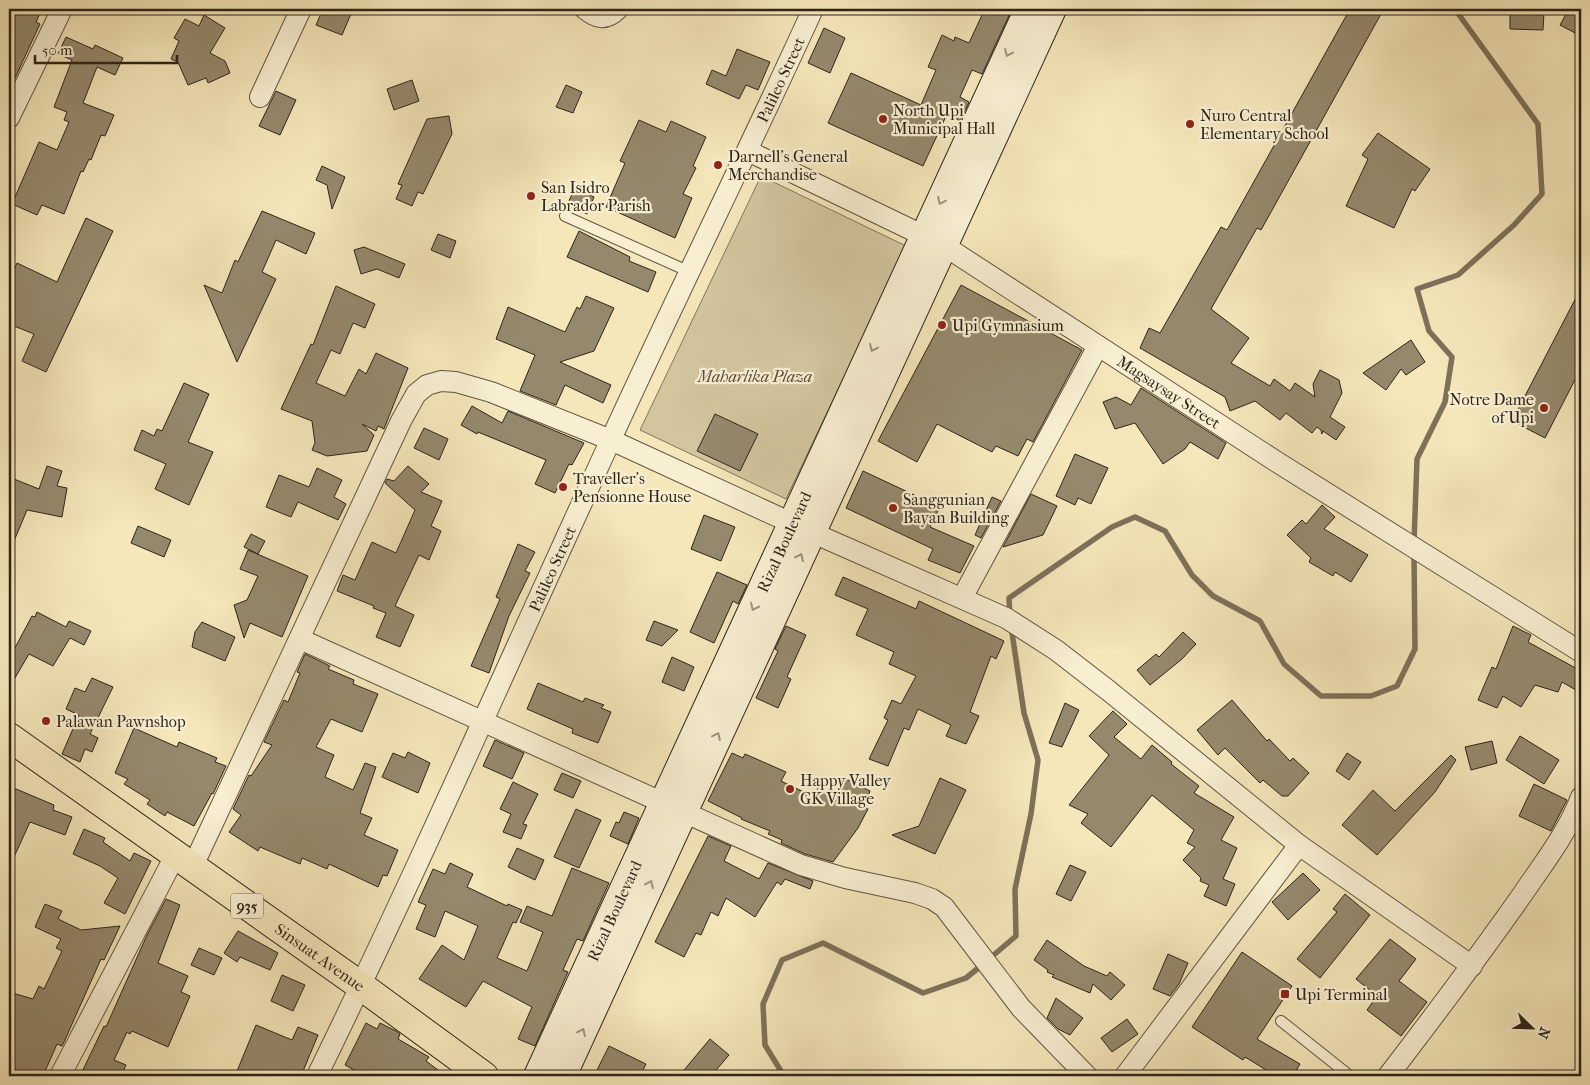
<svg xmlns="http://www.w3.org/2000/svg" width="1590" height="1085" font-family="'IM FELL French Canon',serif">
<rect width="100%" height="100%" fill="#f5e7ba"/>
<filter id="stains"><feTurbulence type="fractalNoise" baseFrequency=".004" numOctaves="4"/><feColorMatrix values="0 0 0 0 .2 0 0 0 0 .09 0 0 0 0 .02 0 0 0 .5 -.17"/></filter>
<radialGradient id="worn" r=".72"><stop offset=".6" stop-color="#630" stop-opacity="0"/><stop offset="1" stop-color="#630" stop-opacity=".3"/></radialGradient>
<polygon fill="#d3c69f" stroke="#80755c" points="761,176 906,246 786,499 640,430"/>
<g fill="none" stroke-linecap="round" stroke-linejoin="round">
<g stroke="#7d715a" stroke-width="5.5">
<polyline points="1414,542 1417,459 1445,402 1452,357 1429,331 1417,289 1458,275 1514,225 1542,194 1538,124 1457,12 1458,9"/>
<polyline points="1010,617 1009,598 1112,527 1135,517 1165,531 1192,575 1213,596 1260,621 1284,664 1321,696 1371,696 1397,686 1415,649 1414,554"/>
<polyline points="989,959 1016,936 1015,889 1031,814 1038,760 1024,713 1011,626"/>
<polyline points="784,1076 765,1045 763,1004 782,960 823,943 923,993 966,978 982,965"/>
</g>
</g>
<g fill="#95896d" stroke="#2e241a">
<polygon points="9,9 42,9 36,22 40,24 9,91 9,50 13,39 9,36"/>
<polygon points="323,9 353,9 342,35 316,25"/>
<polygon points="969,9 1012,9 982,74 972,70 960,97 969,102 960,121 947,114 923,166 828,123 851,73 921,105 936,70 928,67 942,35 954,41 955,37 969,43 982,15"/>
<polygon points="1350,9 1373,9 1381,14 1261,230 1257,228 1211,309 1249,338 1231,363 1270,386 1274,379 1290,391 1295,383 1315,397 1313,384 1320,370 1339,380 1342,393 1330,417 1345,427 1336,440 1323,431 1322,434 1321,430 1317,427 1312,433 1286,413 1280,420 1255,401 1230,411 1225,397 1140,348 1149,328 1160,333 1221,227 1227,230"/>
<polygon points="1569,9 1581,12 1581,25 1577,34 1560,25"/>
<polygon points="1510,11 1544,12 1543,30 1510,29"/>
<polygon points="204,15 225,28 210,53 225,61 230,73 208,83 206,78 188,85 178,62 171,59 179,41 174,38 185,19 199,26"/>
<polygon points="824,28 845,38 830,73 808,63"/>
<polygon points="66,37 93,49 95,45 123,58 115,75 97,67 83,103 114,115 105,136 101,135 91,160 89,159 83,172 81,171 64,214 42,205 37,215 12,204 39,142 57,150 69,122 64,120 67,112 54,107 72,60 58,54"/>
<polygon points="737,49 770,62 758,90 746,85 739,99 706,84 712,70 726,76"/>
<polygon points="412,80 419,101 394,110 387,89"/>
<polygon points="566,85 582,92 573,113 556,107"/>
<polygon points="276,91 296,100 280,135 259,126"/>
<polygon points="449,116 452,134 423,194 418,192 412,206 396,199 402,185 398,184 427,119"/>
<polygon points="639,120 666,132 671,121 706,137 693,166 696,168 683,194 692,198 675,238 606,207 625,163 620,161"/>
<polygon points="1378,133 1430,169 1415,191 1412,189 1394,228 1346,206 1368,159 1362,155"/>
<polygon points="322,166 345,177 332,209 327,185 316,180"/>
<polygon points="575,188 594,197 587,214 567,205"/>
<polygon points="262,211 315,233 306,254 276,240 262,272 276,279 237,362 204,285 222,293 235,260 238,262"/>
<polygon points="86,218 113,231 46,372 22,361 34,334 9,324 9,281 17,263 57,282"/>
<polygon points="579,231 630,257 629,261 656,272 648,292 567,257"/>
<polygon points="438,234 456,241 450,258 431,250"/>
<polygon points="364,247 405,264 399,278 377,269 361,274 354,250"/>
<polygon points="961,285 1082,350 1033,442 1027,439 1018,456 996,446 992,452 937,424 917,462 878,441"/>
<polygon points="336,286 375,304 365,328 353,323 340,354 331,350 316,383 345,396 359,369 366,374 376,353 408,368 384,429 378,426 376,431 362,424 374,435 367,451 327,456 312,450 315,443 312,421 281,409 311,344 313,345"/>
<polygon points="1581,288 1581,368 1545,438 1512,421"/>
<polygon points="586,296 614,308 594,351 560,362 611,385 603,403 565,385 556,405 520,391 535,355 496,339 508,307 565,332 577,307 580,309"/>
<polygon points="1411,340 1425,362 1406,375 1401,369 1386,390 1363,373"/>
<polygon points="184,383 209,394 188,442 213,452 189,505 155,489 166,464 134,450 142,430 154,436 157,429 162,431"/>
<polygon points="1141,388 1226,443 1218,459 1190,442 1185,449 1163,464 1135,423 1115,429 1103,402 1116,397 1131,405"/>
<polygon points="472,406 502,423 508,411 584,443 572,465 569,464 555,493 535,484 546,460 478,432 477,434 461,425"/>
<polygon points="715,414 758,434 740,471 697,451"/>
<polygon points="424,428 448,439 439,460 414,448"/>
<polygon points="1075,454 1108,468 1091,504 1078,498 1075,505 1056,496"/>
<polygon points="47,466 62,471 57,486 67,488 62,517 27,510 9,553 9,477 39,489"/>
<polygon points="408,466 429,484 421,492 442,501 431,526 441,531 429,560 419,555 395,606 414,615 400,647 376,637 386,613 373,608 374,606 337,591 343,575 355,580 372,542 396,553 415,510 385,483 387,479 394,481"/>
<polygon points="317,468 342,480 334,497 346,504 338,520 298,502 291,517 266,507 279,475 309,487"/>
<polygon points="863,471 940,507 930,527 974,546 960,573 928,560 933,549 846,508"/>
<polygon points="1031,494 1057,506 1043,535 1003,547"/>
<polygon points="992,497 1001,501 981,538 975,535"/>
<polygon points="1322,505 1335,517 1324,529 1368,555 1351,582 1335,572 1333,576 1309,562 1311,558 1287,535 1302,520 1306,524"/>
<polygon points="704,515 735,527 721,561 691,549"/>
<polygon points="138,526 171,540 164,557 131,543"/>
<polygon points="251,534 265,541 258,554 244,547"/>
<polygon points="518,544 535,552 525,571 530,573 509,616 489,673 471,666 500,599 496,597"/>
<polygon points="248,550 308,576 282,637 250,623 244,638 234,605 247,600 258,576 240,569"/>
<polygon points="717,572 747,585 738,604 733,601 714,643 690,632"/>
<polygon points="843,577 916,609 919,601 1004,641 996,659 991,656 970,712 979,716 966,744 946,736 951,725 918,709 909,730 904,728 888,766 869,759 888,720 884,718 892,700 901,704 916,676 889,664 894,652 856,635 868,609 835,595"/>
<polygon points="37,612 66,627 69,621 91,631 84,645 70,638 53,666 29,654 9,688 9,659 32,616 35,617"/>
<polygon points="654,621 678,630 662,646 646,640"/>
<polygon points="202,622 235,637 225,661 192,647 195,632"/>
<polygon points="786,626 806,635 787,677 791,679 778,708 756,698 778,651 775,649"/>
<polygon points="1513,626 1531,635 1528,642 1581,671 1581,693 1562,682 1558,692 1535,685 1521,707 1503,696 1497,708 1478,700 1492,667 1496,669"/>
<polygon points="1183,632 1196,644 1182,659 1150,685 1137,670 1156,654 1159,657"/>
<polygon points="305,654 330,666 328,669 354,680 353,684 378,694 362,732 331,719 316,747 334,755 325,777 353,790 365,763 376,767 360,813 372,818 364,835 398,850 387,876 383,875 378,887 329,864 327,869 302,858 300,864 260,847 258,851 229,832 241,815 233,809 249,775 251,776 272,745 264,742 284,700 288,702 300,673 297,672"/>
<polygon points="672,657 694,667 684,691 662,682"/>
<polygon points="92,678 113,687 90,734 98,738 92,752 85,749 80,762 62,754 79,715 66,709 75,688 85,692"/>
<polygon points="538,683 583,702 585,698 604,705 601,708 611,712 598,743 572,733 573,729 527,709"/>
<polygon points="1232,700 1267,741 1269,739 1290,761 1293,758 1309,773 1288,796 1282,796 1263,780 1260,783 1225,748 1218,755 1197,730"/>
<polygon points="1065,703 1079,710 1062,747 1049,743"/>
<polygon points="1113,711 1127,724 1114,737 1141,759 1152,745 1172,762 1171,764 1199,786 1194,793 1234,817 1221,840 1237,848 1223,879 1235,884 1226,906 1204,896 1209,885 1200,881 1201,878 1183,860 1195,847 1187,843 1194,830 1152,795 1111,847 1081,823 1088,814 1069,805 1109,755 1089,736"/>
<polygon points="134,728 177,747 179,742 217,758 215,762 226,766 213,794 212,793 194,826 167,812 165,816 147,804 150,800 124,784 128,779 115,773"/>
<polygon points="1520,736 1559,760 1544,784 1506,760"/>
<polygon points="495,740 524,753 512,779 483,766"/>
<polygon points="1492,741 1497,763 1471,770 1465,747"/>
<polygon points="408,752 430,763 418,793 382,777 393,753 405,758"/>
<polygon points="732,753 743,758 745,754 786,772 781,781 814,797 818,788 835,796 844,778 870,791 864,807 868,809 858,828 833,862 805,854 781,843 782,840 768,834 770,831 741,819 742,818 708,801"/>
<polygon points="1347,753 1361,762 1349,780 1336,771"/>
<polygon points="1451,755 1456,760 1435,792 1377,855 1342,825 1373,790 1395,811"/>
<polygon points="562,773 581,781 573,798 554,790"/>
<polygon points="940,778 966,790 935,854 892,835 919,826"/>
<polygon points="513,782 538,794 523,824 527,825 521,839 503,832 511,814 500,809"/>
<polygon points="1534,784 1567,800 1551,831 1519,816"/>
<polygon points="9,786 54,805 53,810 72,817 65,835 30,822 9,868"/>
<polygon points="576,809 601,820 579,868 554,857"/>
<polygon points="624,812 639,818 628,844 610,836 616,822 619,823"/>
<polygon points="84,829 105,838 103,842 130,861 134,853 151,861 125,914 104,903 118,878 100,866 73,854"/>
<polygon points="708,836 731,846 724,861 759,879 768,863 813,881 810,889 785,879 781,885 777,882 755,917 726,898 718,916 711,912 701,935 696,933 684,957 655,942"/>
<polygon points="517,848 544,860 535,880 508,867"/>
<polygon points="450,863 473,874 467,887 507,906 508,904 522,910 516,923 513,922 497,958 527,971 543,932 520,922 527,906 552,916 572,868 609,883 583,941 577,939 563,970 568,972 535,1046 518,1039 532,1007 483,981 466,1007 419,979 442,945 464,960 478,926 445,911 435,937 416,929 426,905 418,902 433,869 445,874"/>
<polygon points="1070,865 1086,872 1071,901 1056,894"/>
<polygon points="1303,873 1320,890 1288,920 1272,902"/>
<polygon points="1345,894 1370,915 1320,978 1297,959 1337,912 1333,909"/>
<polygon points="166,899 180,905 158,963 188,976 181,992 190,996 168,1047 132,1031 130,1034 127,1032 114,1060 126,1065 121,1076 80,1076 104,1026 106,1027 147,935"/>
<polygon points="45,904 62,911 58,919 81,930 120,926 104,960 101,959 64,1042 62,1046 57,1044 43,1076 9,1076 9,992 33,999 39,986 44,989 62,951 56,948 61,939 35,927"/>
<polygon points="238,931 278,953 270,970 240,957 237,962 224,953"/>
<polygon points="1390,939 1416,959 1399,981 1427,1002 1401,1036 1367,1010 1377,996 1356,979"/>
<polygon points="1047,940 1084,966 1107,976 1110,972 1125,985 1111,1000 1093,984 1090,993 1052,977 1054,975 1047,972 1048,970 1034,960"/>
<polygon points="199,948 222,958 214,975 191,965"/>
<polygon points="1242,952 1292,986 1257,1039 1300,1064 1293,1076 1276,1076 1245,1057 1243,1060 1192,1027"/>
<polygon points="1168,954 1188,963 1179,984 1170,996 1153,989"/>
<polygon points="282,975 305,985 293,1011 271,1001"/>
<polygon points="1056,998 1083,1018 1070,1035 1058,1029 1047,1018"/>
<polygon points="1127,1019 1138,1034 1112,1052 1101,1038"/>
<polygon points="366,1023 377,1029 380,1023 396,1031 400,1034 398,1039 429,1057 426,1061 446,1076 353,1076 356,1071 345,1065"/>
<polygon points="256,1025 292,1040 298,1027 318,1035 301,1076 235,1076"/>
<polygon points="710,1039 729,1055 711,1076 679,1076"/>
<polygon points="609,1046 646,1064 640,1076 594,1076"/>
</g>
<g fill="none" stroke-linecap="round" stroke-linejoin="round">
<defs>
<g id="service">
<polyline points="565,216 690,272"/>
<polyline points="1281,1021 1350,1076"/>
</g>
<g id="minor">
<path d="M585,9C597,19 606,21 618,9"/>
<polyline points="260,97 301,9"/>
<polyline points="9,118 62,9"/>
<path id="s1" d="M748,151L943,245L1277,462L1581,652"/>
<polyline points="962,598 1098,346"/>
<polyline points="300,639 801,865 845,878 915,893 932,899 944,907 1021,1008 1087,1076"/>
<polyline points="192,868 401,421 416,394 427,385 441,381 456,382 491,392 611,440 811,532 1006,618 1056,650 1109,691 1299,845 1472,966"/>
<polyline points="60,1076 175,856"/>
<path id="s2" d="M317,1076C418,869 511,657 607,448C674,301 746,156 813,9"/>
<polyline points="1125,1076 1299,845"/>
<path d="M1388,1076C1434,1016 1479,956 1522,895C1543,864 1568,832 1581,797"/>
</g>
<g id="secondary">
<path id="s3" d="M538,1076L1029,9"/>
<polyline points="562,1076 1052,9"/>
</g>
<g id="primary">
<path id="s4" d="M9,737L361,986L484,1076"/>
</g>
</defs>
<use href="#service" stroke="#605542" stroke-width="12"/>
<use href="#minor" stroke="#605542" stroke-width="22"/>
<use href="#secondary" stroke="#2e241a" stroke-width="30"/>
<use href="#primary" stroke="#2e241a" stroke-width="30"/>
<use href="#service" stroke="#f8efd2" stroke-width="10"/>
<use href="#minor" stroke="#f8efd2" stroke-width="20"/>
<use href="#secondary" stroke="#f8efd2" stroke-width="28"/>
<use href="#primary" stroke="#f5e7ba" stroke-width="28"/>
</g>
<defs><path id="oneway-chevron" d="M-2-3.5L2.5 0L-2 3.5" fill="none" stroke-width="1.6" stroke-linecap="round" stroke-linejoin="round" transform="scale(1.25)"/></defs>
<g stroke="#9d947f">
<use href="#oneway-chevron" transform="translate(1008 53) rotate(115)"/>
<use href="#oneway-chevron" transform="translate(941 201) rotate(115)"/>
<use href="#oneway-chevron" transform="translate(873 348) rotate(115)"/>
<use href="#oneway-chevron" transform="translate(800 557) rotate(-65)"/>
<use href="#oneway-chevron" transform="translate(754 607) rotate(115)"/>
<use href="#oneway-chevron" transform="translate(717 736) rotate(-65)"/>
<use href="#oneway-chevron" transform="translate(650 884) rotate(-65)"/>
<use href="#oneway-chevron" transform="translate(582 1032) rotate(-65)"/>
</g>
<g fill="#8f2418" stroke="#f8efd2" stroke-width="2">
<circle cx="883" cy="119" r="5"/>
<circle cx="1190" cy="124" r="5"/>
<circle cx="718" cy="165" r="5"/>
<circle cx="531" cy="196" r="5"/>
<circle cx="942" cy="325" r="5"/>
<circle cx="1544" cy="408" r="5"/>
<circle cx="563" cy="487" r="5"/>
<circle cx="893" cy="508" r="5"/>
<circle cx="46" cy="721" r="5"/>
<circle cx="790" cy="789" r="5"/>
<rect x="1280" y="989" width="10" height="10" rx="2.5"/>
</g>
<g text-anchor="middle" stroke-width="4.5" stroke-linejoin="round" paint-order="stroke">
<rect fill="#f8efd2" stroke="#6b6151" stroke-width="1" x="231" y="893.5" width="32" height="25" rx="4"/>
<g font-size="15" font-weight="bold" fill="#2e241a">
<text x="247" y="911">935</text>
</g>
<g font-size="16" fill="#2e241a" stroke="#f8efd2">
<text dy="6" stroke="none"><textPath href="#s2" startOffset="1099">Palileo Street</textPath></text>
<text dy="6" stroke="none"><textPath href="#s1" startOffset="486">Magsaysay Street</textPath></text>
<text dy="6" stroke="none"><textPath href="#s3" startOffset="588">Rizal Boulevard</textPath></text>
<text dy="6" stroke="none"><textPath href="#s2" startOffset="559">Palileo Street</textPath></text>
<text dy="6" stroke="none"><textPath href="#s3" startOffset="182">Rizal Boulevard</textPath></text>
<text dy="6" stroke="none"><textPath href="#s4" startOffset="381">Sinsuat Avenue</textPath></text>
</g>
<g font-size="16" fill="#2e241a" stroke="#f8efd2" text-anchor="start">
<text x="893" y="116">North Upi<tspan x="893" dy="18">Municipal Hall</tspan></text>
<text x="1200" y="121">Nuro Central<tspan x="1200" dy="18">Elementary School</tspan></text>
<text x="728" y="162">Darnell's General<tspan x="728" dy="18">Merchandise</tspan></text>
<text x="541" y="193">San Isidro<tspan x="541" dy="18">Labrador Parish</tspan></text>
<text x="952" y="331">Upi Gymnasium</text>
<text x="1534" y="405" text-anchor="end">Notre Dame<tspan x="1534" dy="18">of Upi</tspan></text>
<text x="573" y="484">Traveller's<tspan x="573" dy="18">Pensionne House</tspan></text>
<text x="903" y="505">Sanggunian<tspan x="903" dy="18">Bayan Building</tspan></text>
<text x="56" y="727">Palawan Pawnshop</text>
<text x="800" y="786">Happy Valley<tspan x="800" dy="18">GK Village</tspan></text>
<text x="1295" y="1000">Upi Terminal</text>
</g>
<g font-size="16" font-style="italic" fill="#574c3b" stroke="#f8efd2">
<text x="755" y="382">Maharlika Plaza</text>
</g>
</g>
<rect width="1590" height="1085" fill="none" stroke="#f5e7ba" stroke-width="30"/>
<rect x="10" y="10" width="1570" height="1065" fill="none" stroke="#2e241a" stroke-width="2.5"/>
<rect x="15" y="15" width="1560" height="1055" fill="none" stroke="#2e241a"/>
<g transform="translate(1532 1028) rotate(113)" stroke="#f8efd2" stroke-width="4" paint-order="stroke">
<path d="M0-4L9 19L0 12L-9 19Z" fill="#2e241a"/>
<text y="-8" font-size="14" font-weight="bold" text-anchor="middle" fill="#2e241a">N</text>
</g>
<path d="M35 55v8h142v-8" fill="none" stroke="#2e241a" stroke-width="2.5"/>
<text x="42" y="55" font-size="15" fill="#2e241a" stroke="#f8efd2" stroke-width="4" paint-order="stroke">50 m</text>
<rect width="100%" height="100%" filter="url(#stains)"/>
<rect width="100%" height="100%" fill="url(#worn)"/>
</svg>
